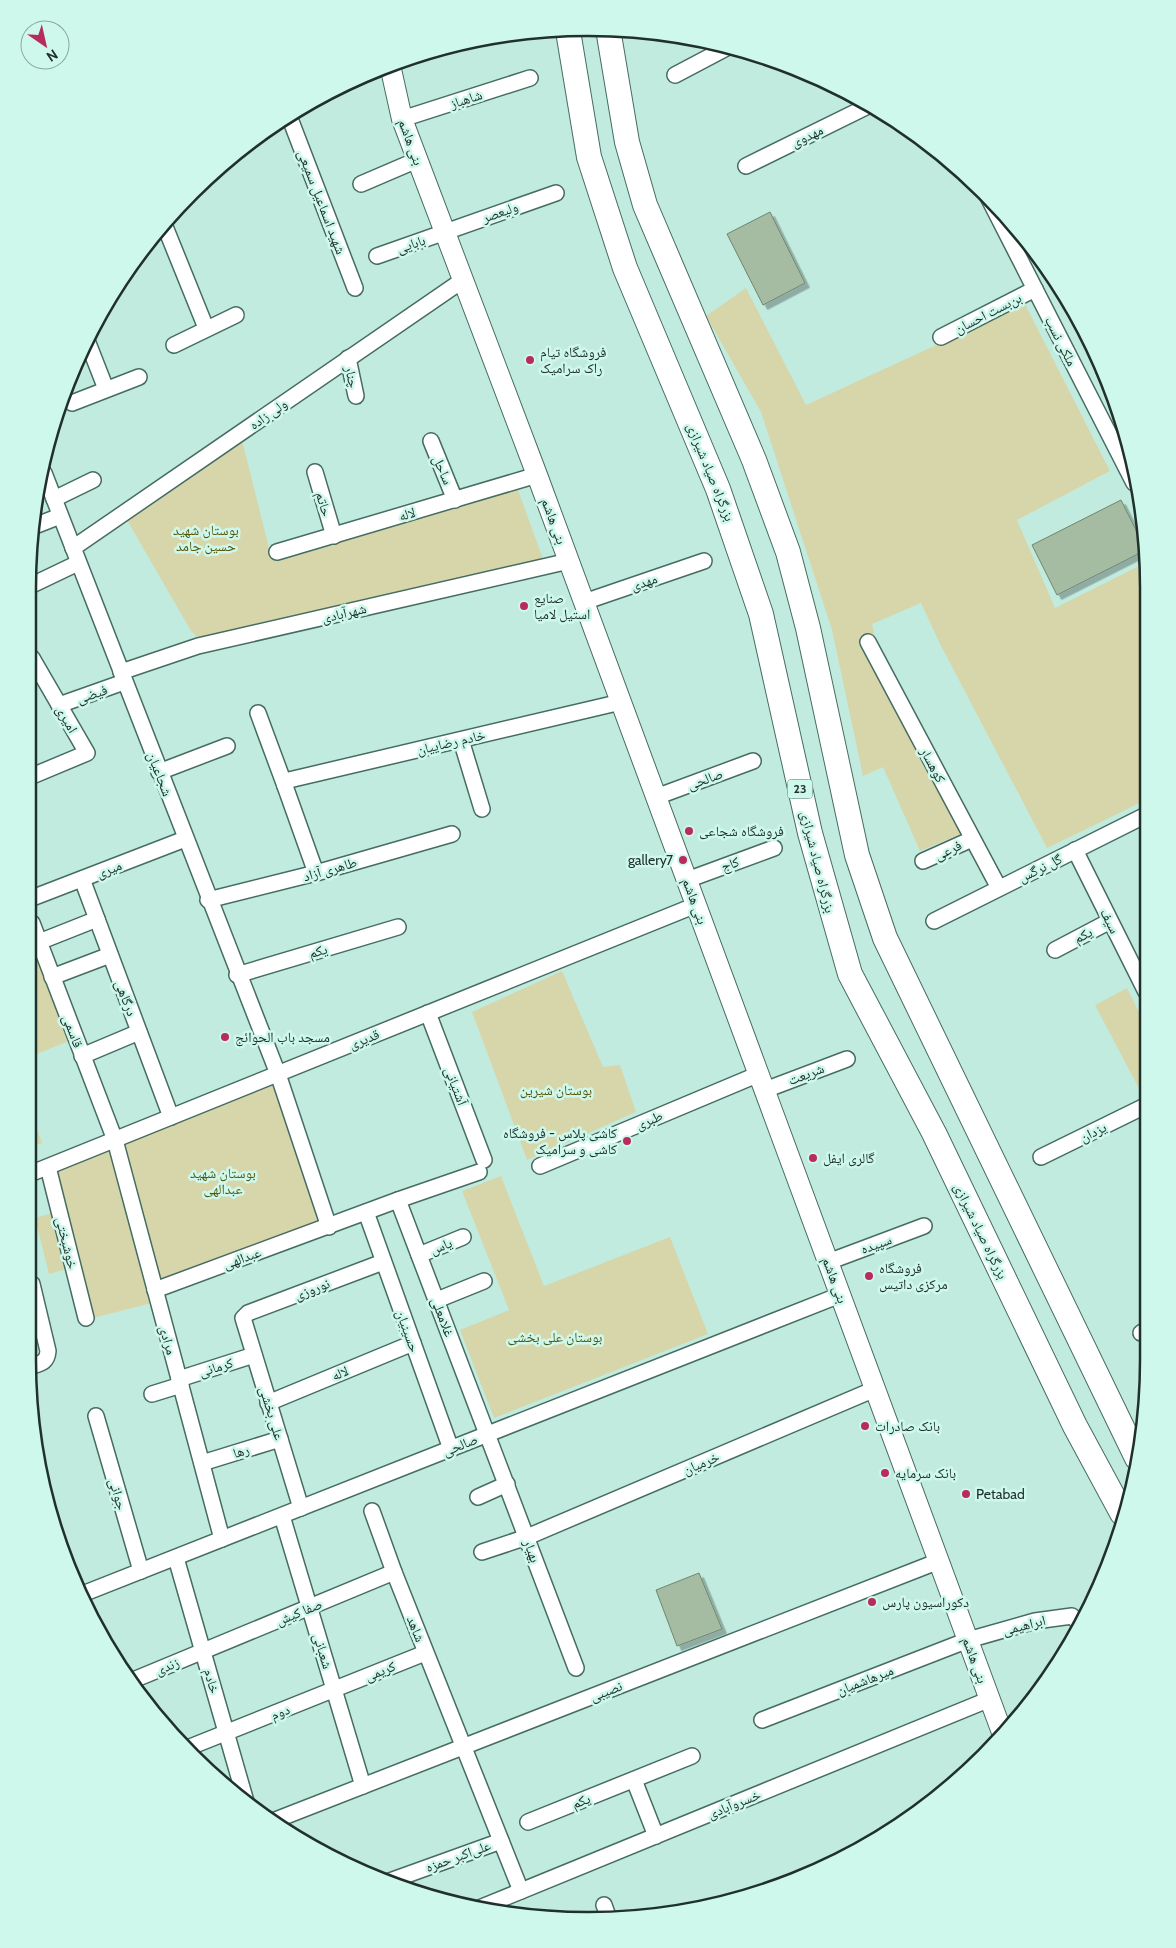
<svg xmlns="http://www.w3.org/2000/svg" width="1176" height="1948" font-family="Cabin,'Noto Naskh Arabic',sans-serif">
<defs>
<filter id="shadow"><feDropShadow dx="4.5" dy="4.5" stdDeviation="0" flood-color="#0004"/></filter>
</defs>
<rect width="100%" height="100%" fill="#c2ebe0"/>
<g fill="#d6d6aa">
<polygon points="746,288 806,405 1025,304 1110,471 1017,520 1055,608 1147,562 1146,800 1047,848 939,642 921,603 872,624 888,696 963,833 920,851 883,767 863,776 832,630 761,412 706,316"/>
<polygon points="242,440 272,560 517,487 543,559 198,638 191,631 127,520"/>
<polygon points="32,936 69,1041 32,1056"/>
<polygon points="562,971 603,1067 620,1065 636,1112 527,1160 472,1012"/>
<polygon points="1127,988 1145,1024 1143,1096 1095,1005"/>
<polygon points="273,1080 324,1224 159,1283 120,1141"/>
<polygon points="32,1115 42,1143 32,1147"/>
<polygon points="111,1148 152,1303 93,1318 55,1171"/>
<polygon points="501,1176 544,1286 670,1237 708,1334 494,1418 460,1330 509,1310 462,1191"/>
<polygon points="56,1212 70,1268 49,1274 35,1218"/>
</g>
<g fill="#a5bca2" stroke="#6f866d" filter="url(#shadow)">
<polygon points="770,212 805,283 763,305 727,234"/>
<polygon points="1121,500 1146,550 1057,595 1032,545"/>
<polygon points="699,1573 722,1629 677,1646 656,1590"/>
</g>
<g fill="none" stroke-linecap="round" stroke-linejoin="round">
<defs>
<g id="minor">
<polyline points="675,75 730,46"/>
<polyline points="289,116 355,288"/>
<polyline points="402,119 530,78"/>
<polyline points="746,166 868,106"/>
<polyline points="361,184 417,160"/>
<polyline points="989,199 1134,483"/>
<polyline points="164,224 206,328"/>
<polyline points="377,256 556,193"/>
<polyline points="941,337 1035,289"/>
<polyline points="88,343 106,389"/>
<polyline points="174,345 236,315"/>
<polyline points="348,358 356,396"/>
<polyline points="72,403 139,377"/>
<polyline points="431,441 455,500"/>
<polyline points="315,472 334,536"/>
<polyline points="44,473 278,1074 329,1227"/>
<polyline points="54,499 93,480"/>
<polyline points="32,527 60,516"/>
<polyline points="73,548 463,280"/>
<polyline points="277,552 537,475"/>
<polyline points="32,585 78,563"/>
<polyline points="584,602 704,561"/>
<polyline points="868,642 999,888"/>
<polyline points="32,658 87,753 32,776"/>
<polyline points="121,672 198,646 569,561"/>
<polyline points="59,705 124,682"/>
<polyline points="258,713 285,786"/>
<polyline points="461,740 482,809"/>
<polyline points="159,772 227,746"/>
<polyline points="656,797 753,761"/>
<polyline points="1075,850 1146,992"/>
<polyline points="923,861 972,839"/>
<polyline points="316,873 285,786 289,780 621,702"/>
<polyline points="82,879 171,1117"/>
<polyline points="687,880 774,848"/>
<polyline points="32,898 185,839"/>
<polyline points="208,900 316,873 452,834"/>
<polyline points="934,921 1146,815"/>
<polyline points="32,923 115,1140 222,1539"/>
<polyline points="39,942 97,919"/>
<polyline points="1055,950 1110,921"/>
<polyline points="237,975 398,927"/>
<polyline points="52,977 110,955"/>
<polyline points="428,1013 484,1160"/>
<polyline points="82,1056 139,1032"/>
<polyline points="765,1090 847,1059"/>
<polyline points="1041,1157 1145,1106"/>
<polyline points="540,1166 759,1074"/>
<polyline points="48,1167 86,1318"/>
<polyline points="32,1173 696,905"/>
<polyline points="398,1200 576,1668"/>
<polyline points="366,1212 451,1449"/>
<polyline points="419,1255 463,1237"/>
<polyline points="828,1262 924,1226"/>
<path d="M32,1284L48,1351C47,1362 42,1363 32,1366"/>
<polyline points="155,1290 398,1200 479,1172"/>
<polyline points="437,1300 484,1281"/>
<polyline points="1141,1333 1144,1331"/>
<polyline points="179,1379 254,1355"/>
<polyline points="152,1394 181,1385"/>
<polyline points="268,1403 413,1343"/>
<polyline points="96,1416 141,1571"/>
<polyline points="202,1463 280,1439"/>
<polyline points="478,1497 507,1484"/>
<polyline points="301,1508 243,1318 248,1313 383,1262"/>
<polyline points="372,1511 394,1572 521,1891"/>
<polyline points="282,1516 363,1786"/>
<polyline points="482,1552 527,1537 875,1389"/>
<polyline points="176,1558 247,1805"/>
<polyline points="80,1595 840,1295"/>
<polyline points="131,1681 394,1572"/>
<polyline points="762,1720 968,1640 1035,1621 1072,1616 1078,1622"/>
<polyline points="190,1747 425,1653"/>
<polyline points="634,1780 656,1836"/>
<polyline points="273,1821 939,1561"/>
<polyline points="528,1822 692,1756"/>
<polyline points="387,1882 501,1841"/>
<polyline points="604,1905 609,1919"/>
<polyline points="477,1909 990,1699"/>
</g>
<polyline id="secondary" points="390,65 402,119 537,475 1003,1735"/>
<g id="trunk">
<polyline points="608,29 627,142 645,205 754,460 788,552 808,628 857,855 885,938 1137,1458"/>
<polyline points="568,31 589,157 625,268 718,489 761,614 810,833 850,974 934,1133 1075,1426 1122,1513"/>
</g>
</defs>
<use href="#minor" stroke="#466c62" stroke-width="18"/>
<use href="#secondary" stroke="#466c62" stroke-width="22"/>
<use href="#trunk" stroke="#466c62" stroke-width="26"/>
<use href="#minor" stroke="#fff" stroke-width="15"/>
<use href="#secondary" stroke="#fff" stroke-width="20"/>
<use href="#trunk" stroke="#fff" stroke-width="24"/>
</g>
<g fill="#b92b5d" stroke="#cff8ed" stroke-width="2">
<circle cx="530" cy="360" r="5"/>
<circle cx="524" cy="606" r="5"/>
<circle cx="689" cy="831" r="5"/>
<circle cx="683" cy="860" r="5"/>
<circle cx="225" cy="1037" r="5"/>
<circle cx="627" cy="1141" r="5"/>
<circle cx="813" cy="1158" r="5"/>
<circle cx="869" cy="1276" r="5"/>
<circle cx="865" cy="1426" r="5"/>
<circle cx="885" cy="1473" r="5"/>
<circle cx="966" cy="1494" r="5"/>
<circle cx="872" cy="1602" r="5"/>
</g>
<g text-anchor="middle" stroke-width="5" stroke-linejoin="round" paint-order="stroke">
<rect fill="#cff8ed" stroke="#546d66" stroke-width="1" x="787.5" y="779.5" width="25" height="19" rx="4"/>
<g font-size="12" font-weight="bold" fill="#20312c">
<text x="800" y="793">23</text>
</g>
<g font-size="14" fill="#20312c" stroke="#cff8ed">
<text transform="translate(466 99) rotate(-18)" y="5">شاهباز</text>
<text transform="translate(807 136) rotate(-26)" y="5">مهدوی</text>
<text transform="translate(411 142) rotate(70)" y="5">بنی هاشم</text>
<text transform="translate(322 202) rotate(69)" y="5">شهید اسماعیل سمیعی</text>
<text transform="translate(500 212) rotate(-19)" y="5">ولیعصر</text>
<text transform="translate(411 244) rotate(-19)" y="5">بابایی</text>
<text transform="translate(988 313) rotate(-27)" y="5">بن‌بست احسان</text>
<text transform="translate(1061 341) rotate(63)" y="5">ملکی نسب</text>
<text transform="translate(352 377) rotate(78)" y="5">چنار</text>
<text transform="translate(268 414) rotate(-35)" y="5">ولی زاده</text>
<text transform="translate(443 470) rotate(67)" y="5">ساحل</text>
<text transform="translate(711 472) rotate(68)" y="5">بزرگراه صیاد شیرازی</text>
<text transform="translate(324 504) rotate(74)" y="5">حاتم</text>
<text transform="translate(407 514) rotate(-16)" y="5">لاله</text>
<text transform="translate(554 521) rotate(70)" y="5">بنی هاشم</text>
<text transform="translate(644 582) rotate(-19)" y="5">مهدی</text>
<text transform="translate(344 613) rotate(-13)" y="5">شهرآبادی</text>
<text transform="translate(92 694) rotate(-19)" y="5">فیضی</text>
<text transform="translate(67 719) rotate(60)" y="5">امیری</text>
<text transform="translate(451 742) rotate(-13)" y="5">خادم رضاییان</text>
<text transform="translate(933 765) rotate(62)" y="5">کوهسار</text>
<text transform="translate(160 774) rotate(69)" y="5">شجاعیان</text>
<text transform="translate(705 779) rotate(-20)" y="5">صالحی</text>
<text transform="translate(948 850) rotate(-25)" y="5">فرعی</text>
<text transform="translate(818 862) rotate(76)" y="5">بزرگراه صیاد شیرازی</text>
<text transform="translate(730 864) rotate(-20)" y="5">کاج</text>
<text transform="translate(1040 868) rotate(-26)" y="5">گل نرگس</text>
<text transform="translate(109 869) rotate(-21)" y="5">میری</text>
<text transform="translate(330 869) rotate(-16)" y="5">طاهری آزاد</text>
<text transform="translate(695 901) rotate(70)" y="5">بنی هاشم</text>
<text transform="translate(1110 921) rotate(63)" y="5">سیف</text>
<text transform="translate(1083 935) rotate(-28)" y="5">یکم</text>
<text transform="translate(318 951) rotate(-16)" y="5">یکم</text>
<text transform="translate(126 998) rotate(69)" y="5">درگاهی</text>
<text transform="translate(73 1031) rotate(69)" y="5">قاسمی</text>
<text transform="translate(364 1039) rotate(-22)" y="5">قدیری</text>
<text transform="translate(806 1074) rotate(-21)" y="5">شریعت</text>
<text transform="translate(456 1086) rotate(69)" y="5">آشتیانی</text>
<text transform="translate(649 1120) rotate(-23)" y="5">طبری</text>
<text transform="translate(1093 1132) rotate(-26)" y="5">یزدان</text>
<text transform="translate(981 1231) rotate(64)" y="5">بزرگراه صیاد شیرازی</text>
<text transform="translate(67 1243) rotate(76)" y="5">خوشبختی</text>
<text transform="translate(876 1244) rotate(-20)" y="5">سپیده</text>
<text transform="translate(441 1246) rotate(-22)" y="5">یاس</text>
<text transform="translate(242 1258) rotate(-20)" y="5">عبدالهی</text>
<text transform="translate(835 1280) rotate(70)" y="5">بنی هاشم</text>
<text transform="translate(312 1289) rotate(-21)" y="5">نوروزی</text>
<text transform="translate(443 1317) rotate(69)" y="5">غلامعلی</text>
<text transform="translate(408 1331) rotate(70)" y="5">حسینیان</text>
<text transform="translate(168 1340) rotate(75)" y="5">مرادی</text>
<text transform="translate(216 1367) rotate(-17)" y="5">کرمانی</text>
<text transform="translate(340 1373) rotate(-22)" y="5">لاله</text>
<text transform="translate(272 1413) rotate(73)" y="5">علی بخشی</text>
<text transform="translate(460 1445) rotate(-22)" y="5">صالحی</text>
<text transform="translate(241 1451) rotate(-17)" y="5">رها</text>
<text transform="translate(701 1463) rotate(-23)" y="5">خرمیان</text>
<text transform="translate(118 1494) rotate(74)" y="5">جوانی</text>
<text transform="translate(532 1551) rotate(70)" y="5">بهیار</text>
<text transform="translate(299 1612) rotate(-22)" y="5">صفا کیش</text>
<text transform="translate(1024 1625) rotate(-14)" y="5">ابراهیمی</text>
<text transform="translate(416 1629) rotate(68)" y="5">شاهد</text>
<text transform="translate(323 1651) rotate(73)" y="5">شعبانی</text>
<text transform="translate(975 1660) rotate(70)" y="5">بنی هاشم</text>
<text transform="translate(167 1666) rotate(-23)" y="5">زندی</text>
<text transform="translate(380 1671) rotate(-22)" y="5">کریمی</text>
<text transform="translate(865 1680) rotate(-21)" y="5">میرهاشمیان</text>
<text transform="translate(212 1681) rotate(74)" y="5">خادم</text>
<text transform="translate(606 1691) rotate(-21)" y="5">نصیبی</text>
<text transform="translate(280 1712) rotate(-22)" y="5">دوم</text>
<text transform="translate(581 1801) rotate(-22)" y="5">یکم</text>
<text transform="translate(734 1804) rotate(-22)" y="5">خسروآبادی</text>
<text transform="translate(458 1856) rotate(-20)" y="5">علی‌اکبر حمزه</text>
</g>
<g font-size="14" fill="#20312c" stroke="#cff8ed" text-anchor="start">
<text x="540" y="357">فروشگاه تیام<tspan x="540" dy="16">راک سرامیک</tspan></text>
<text x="534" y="603">صنایع<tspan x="534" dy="16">استیل لامیا</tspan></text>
<text x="699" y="836">فروشگاه شجاعی</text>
<text x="673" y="865" text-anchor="end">gallery7</text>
<text x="235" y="1042">مسجد باب الحوائج</text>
<text x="617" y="1138" text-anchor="end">کاشی پلاس - فروشگاه<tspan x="617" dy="16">کاشی و سرامیک</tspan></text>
<text x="823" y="1163">گالری ایفل</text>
<text x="879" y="1273">فروشگاه<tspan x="879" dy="16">مرکزی داتیس</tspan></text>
<text x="875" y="1431">بانک صادرات</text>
<text x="895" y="1478">بانک سرمایه</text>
<text x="976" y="1499">Petabad</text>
<text x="882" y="1607">دکوراسیون پارس</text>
</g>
<g font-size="14" fill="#56540b" stroke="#cff8ed">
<text x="206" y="535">بوستان شهید<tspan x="206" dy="16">حسین جامد</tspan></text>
<text x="556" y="1095">بوستان شیرین</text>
<text x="223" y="1178">بوستان شهید<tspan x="223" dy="16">عبدالهی</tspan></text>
<text x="555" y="1342">بوستان علی بخشی</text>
</g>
</g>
<path d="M0 0H1176V1948H0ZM588 36H588A552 552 0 0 1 1140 588V1360A552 552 0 0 1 588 1912H588A552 552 0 0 1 36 1360V588A552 552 0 0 1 588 36Z" fill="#cff8ed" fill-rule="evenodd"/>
<path fill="none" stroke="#20312c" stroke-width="2.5" d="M588 36H588A552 552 0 0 1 1140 588V1360A552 552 0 0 1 588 1912H588A552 552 0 0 1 36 1360V588A552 552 0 0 1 588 36Z"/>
<g transform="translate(45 45) rotate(146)"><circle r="24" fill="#cff8ed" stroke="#89a8a0"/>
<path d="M0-4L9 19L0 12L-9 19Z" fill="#b92b5d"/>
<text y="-8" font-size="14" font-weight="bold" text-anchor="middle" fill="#20312c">N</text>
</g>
</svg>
